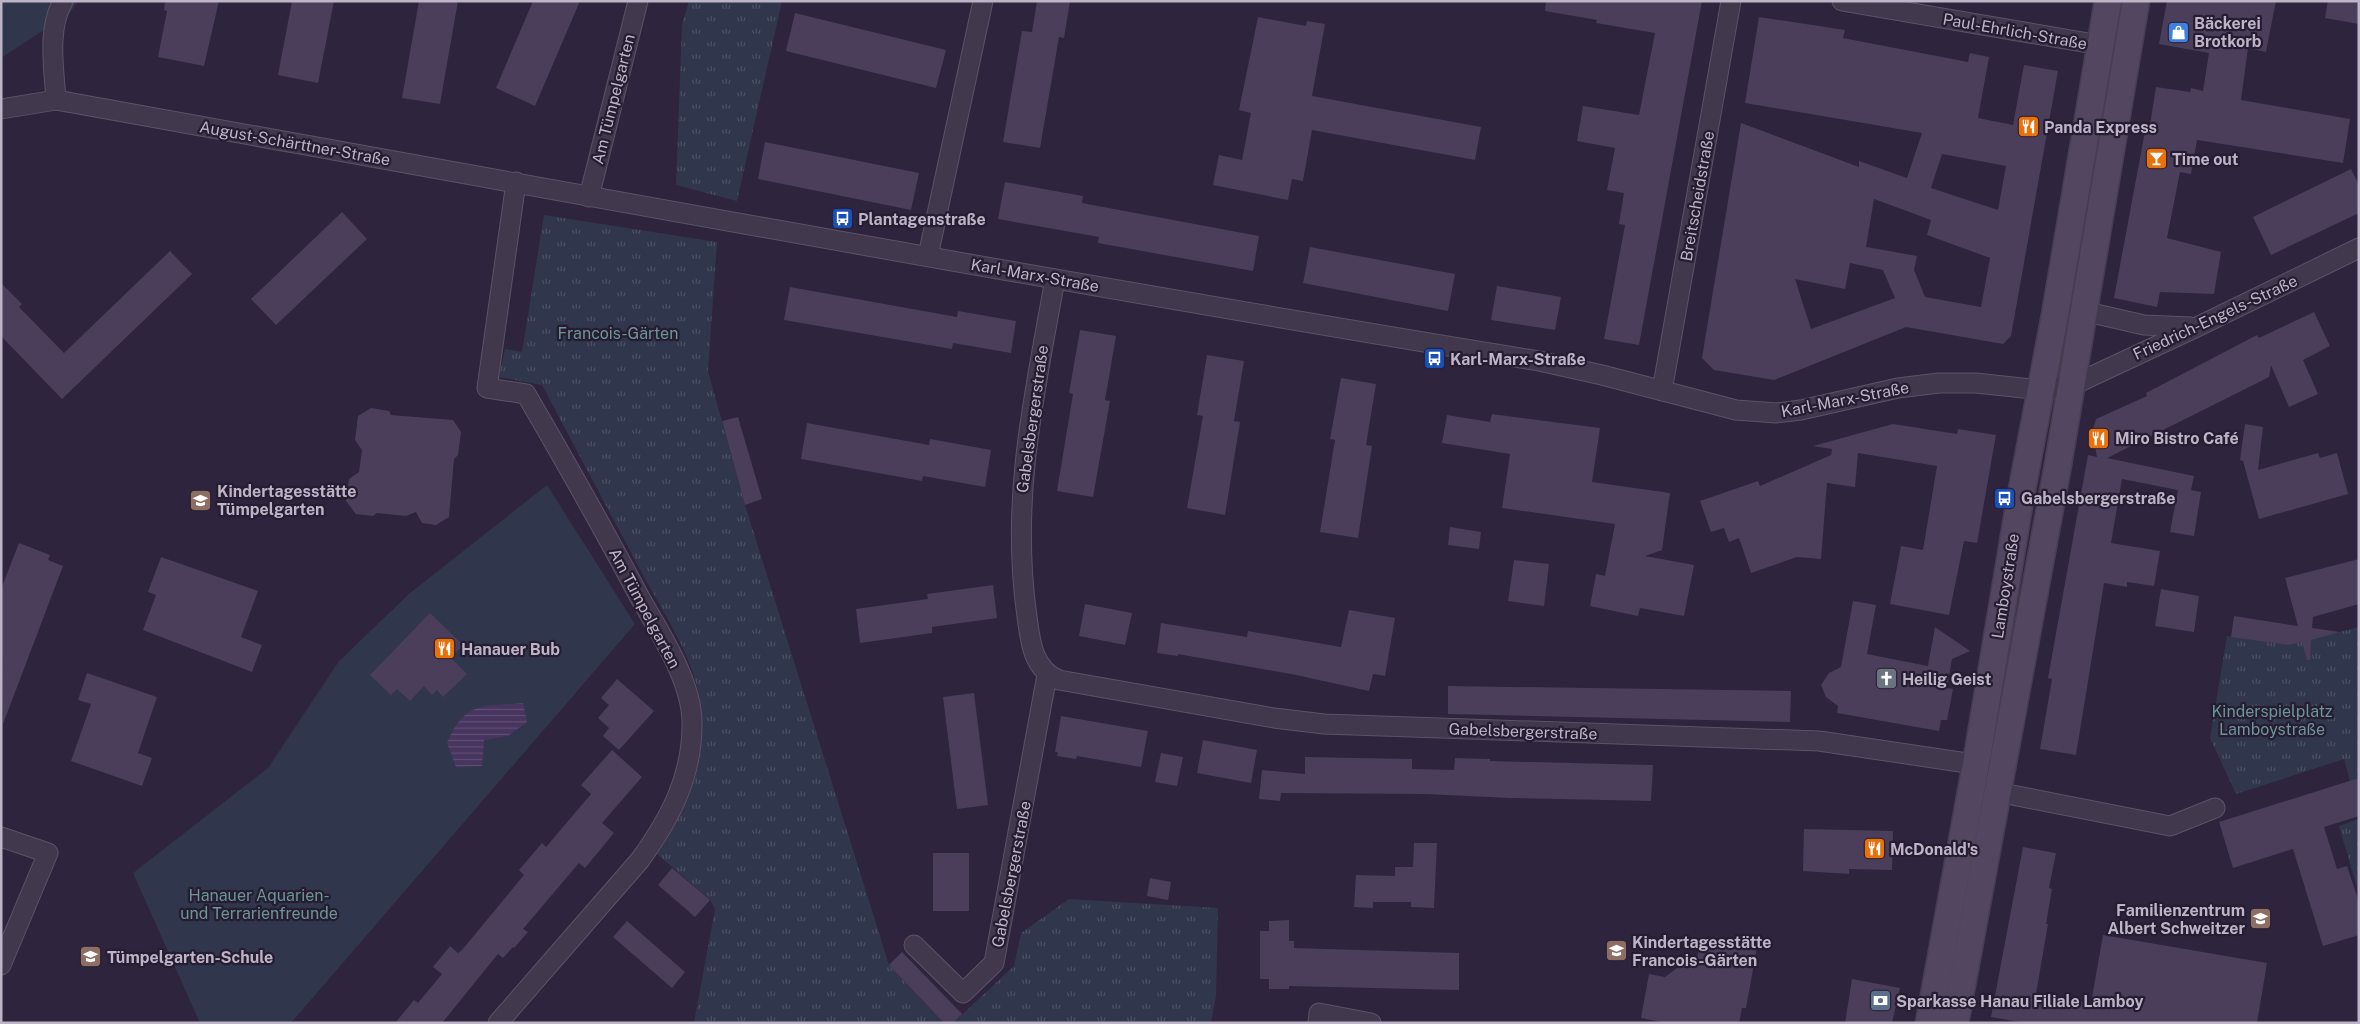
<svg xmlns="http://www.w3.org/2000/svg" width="2360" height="1024" font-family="'Public Sans',sans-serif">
<defs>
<pattern id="park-tufts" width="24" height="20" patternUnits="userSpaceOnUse" patternTransform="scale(1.25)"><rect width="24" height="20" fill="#30364b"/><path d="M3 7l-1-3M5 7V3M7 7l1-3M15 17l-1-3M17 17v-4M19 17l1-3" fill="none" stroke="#4c5163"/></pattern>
<pattern id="water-rules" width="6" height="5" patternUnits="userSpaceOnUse" patternTransform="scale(1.25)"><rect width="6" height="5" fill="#47345f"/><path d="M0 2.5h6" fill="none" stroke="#604f74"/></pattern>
</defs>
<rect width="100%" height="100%" fill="#2e243d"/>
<g fill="#30364b">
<polygon points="1,1 78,1 70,13 1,58"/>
<polygon points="547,485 635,624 291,1023 200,1023 133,873 268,768 339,661 410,593"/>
</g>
<g fill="url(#park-tufts)">
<polygon points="689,1 782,1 737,201 676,185 682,25"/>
<path d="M544,215L717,242L708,371L745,505L889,965L944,1023H694L715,909L710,900L656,853C688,810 707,764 701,708C696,660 665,616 642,573C609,511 575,448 542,385L499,377L505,349L522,352Z"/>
<polygon points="2359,627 2359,778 2350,781 2344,759 2236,794 2210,738 2227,636 2288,645"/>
<polygon points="2359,819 2359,894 2339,826"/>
<polygon points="1069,899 1218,908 1216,996 1211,1023 953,1023 1014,966 1021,933"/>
</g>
<path fill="url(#water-rules)" d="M523,703L527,722L508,736L484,740L482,766L456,767L447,743C465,700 483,707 523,703Z"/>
<g fill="#4a3e5b" fill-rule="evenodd">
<polygon points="165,1 219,1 204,66 158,57 167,11 164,10"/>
<polygon points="292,1 334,1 318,83 278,75"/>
<polygon points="419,1 458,1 440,104 402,98"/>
<polygon points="533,1 580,1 535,106 496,88"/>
<polygon points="1037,1 1070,1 1064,38 1059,37 1040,148 1003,142 1022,31 1032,32"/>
<polygon points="1546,1 1702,1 1639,345 1604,339 1625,225 1619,224 1624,193 1607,190 1615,148 1577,141 1583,106 1639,115 1655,33 1596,23 1597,20 1545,11"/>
<polygon points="2167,1 2276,1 2266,52 2248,48 2241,100 2350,119 2343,163 2197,140 2191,174 2180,172 2167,238 2221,252 2214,294 2160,292 2157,307 2114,298 2145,131 2149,131 2156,87 2190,92 2191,88 2203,91 2209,53 2159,44"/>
<polygon points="2328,1 2359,1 2359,24 2325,18"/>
<polygon points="795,13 946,50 936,88 786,51"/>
<polygon points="1258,17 1306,26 1307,21 1325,24 1312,96 1481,127 1475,160 1312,130 1303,181 1292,179 1288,200 1213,185 1219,155 1242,160 1251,113 1239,110"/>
<path d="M1759,17L1845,30L1843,38L1968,62L1970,53L1989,57L1978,118L2013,125L2024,65L2058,71L2011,336L2003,344L1906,327L1774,380L1714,370L1702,358L1741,123L1859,167V161L1907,178L1922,133L1745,103ZM1942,154L2006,166L1998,210L1931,188ZM1874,199L1931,220L1927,235L1990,258L1981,307L1925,297L1914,270L1917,256L1866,247ZM1850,263L1883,270L1895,298L1811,329L1795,279L1845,289Z"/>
<polygon points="765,142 919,173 911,210 758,179"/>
<polygon points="2351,169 2359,185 2359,213 2271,255 2253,217"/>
<polygon points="1005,182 1083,196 1082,203 1259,236 1253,271 1098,243 1099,237 998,219"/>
<polygon points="342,212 367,239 276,325 251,299"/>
<polygon points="1310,247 1455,274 1448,311 1303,283"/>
<polygon points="170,251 192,274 62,399 1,336 1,283 22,304 19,307 64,353"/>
<polygon points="1497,286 1561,297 1555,330 1491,320"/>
<polygon points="790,287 957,317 958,311 1016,321 1011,353 953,343 952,349 784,320"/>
<polygon points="2314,312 2330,346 2303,360 2318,394 2289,407 2271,365 2269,377 2107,458 2194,476 2191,490 2201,492 2194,536 2170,532 2178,490 2122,479 2111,543 2160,551 2154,586 2127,582 2127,587 2104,583 2076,755 2040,749 2052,679 2048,678 2088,455 2097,457 2092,432 2096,419 2147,396 2146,393 2257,335 2259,338"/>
<polygon points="1080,330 1116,336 1105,400 1110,401 1093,497 1057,491 1073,394 1069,393"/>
<polygon points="1207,355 1244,361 1234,421 1240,422 1225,515 1187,508 1203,416 1197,415"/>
<polygon points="1341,378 1376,384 1366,445 1372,446 1358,538 1320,532 1335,440 1330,439"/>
<polygon points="371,408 389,411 391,415 453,420 461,432 458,455 454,459 449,517 436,525 422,523 416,512 406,516 377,513 373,516 356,514 346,501 349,479 359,472 362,450 355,440 358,416"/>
<polygon points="1492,414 1600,428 1592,482 1670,493 1662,550 1645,556 1694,565 1684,616 1640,608 1638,616 1590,606 1596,574 1605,576 1615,524 1502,508 1510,454 1442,443 1447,415 1490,422"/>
<polygon points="738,417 762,499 745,505 722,421"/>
<polygon points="807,423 929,445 930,439 991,450 985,487 923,476 922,481 801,459"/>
<polygon points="1893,424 1957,434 1958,429 1996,435 1977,543 1964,541 1949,615 1890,604 1901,546 1923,550 1937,466 1858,453 1855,487 1827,483 1821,559 1797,557 1751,573 1739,538 1729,542 1724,528 1711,532 1700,501 1758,481 1760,486 1831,455 1832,449 1813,446"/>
<polygon points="2245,424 2263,427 2258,470 2318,453 2320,458 2337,453 2348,494 2259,519 2243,461 2240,460"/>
<polygon points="1450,527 1481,532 1479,549 1448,545"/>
<polygon points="19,543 50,555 48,560 63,566 3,724 1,589"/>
<polygon points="161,557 258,591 241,637 262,645 252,672 143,630 156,595 148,592"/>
<polygon points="2359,559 2359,604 2313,617 2312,628 2340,632 2311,640 2310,660 2307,660 2302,642 2288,645 2231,637 2234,616 2298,626 2285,578"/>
<polygon points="1514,560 1549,564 1544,606 1508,601"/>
<polygon points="993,585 997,618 932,627 932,633 860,643 856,609 928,599 927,594"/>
<polygon points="2161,589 2199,596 2194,632 2155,626"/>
<polygon points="1853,601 1876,605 1867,654 1928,666 1935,627 1970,651 1952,659 1947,688 1953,689 1947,720 1941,720 1939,731 1837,713 1838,706 1826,697 1821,685 1829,673 1841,667"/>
<polygon points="1085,604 1132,613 1125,645 1079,636"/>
<polygon points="1349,610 1395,618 1385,676 1373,674 1369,691 1296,675 1178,654 1178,656 1157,653 1161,623 1247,637 1248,631 1341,647"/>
<polygon points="430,613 463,645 451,658 467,674 443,697 437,690 432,695 424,686 410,701 397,689 391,695 370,675"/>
<polygon points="87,673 157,697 138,753 152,758 142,786 71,761 91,704 78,700"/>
<polygon points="617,679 654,711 619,750 603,736 609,728 598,718 609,705 601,698"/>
<polygon points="1448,686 1791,691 1790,722 1448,714"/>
<polygon points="974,693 988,805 957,809 943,697"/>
<polygon points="1061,716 1148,731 1141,767 1077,756 1076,759 1057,756 1058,752 1055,752"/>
<polygon points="1203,740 1257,750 1251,783 1197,773"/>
<polygon points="612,750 642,777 602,823 614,833 585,868 579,863 523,929 528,932 514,948 513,947 503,958 498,954 442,1023 395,1023 414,1000 418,1003 442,974 433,967 450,946 458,953 462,950 524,875 519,870 542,843 546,847 591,794 581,785"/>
<polygon points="1161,753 1183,757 1177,786 1155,782"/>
<polygon points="1305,757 1412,759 1412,769 1454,770 1455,758 1490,759 1490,761 1653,765 1651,801 1509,798 1426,794 1281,793 1280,801 1259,799 1262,770 1305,774"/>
<polygon points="2359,778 2359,816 2324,827 2337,869 2347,866 2359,902 2359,935 2323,946 2293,849 2233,868 2219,822"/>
<polygon points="1804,829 1893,831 1892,870 1849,869 1849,874 1803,871"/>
<polygon points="1414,843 1437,843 1434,908 1411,907 1411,902 1373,902 1373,908 1354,907 1356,875 1395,876 1395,867 1413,867"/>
<polygon points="2023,847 2056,853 2049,888 2052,889 2046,924 2048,924 2036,994 2091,1003 2103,935 2267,963 2257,1023 2025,1023 1991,1017"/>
<rect x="933" y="853" width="36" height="58"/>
<polygon points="672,868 710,900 695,917 658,885"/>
<polygon points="1150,878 1171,882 1168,900 1147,896"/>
<polygon points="1289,920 1289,941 1294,941 1294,948 1459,953 1459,990 1289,986 1289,989 1269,989 1269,979 1260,979 1260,931 1269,931 1269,921"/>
<polygon points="627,921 685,972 672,988 613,937"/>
<polygon points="1701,937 1757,947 1746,1008 1742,1008 1739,1023 1666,1023 1641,1018 1649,974 1665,977 1685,962 1696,965"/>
<polygon points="902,952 962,1014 953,1023 944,1023 889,965"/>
<polygon points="1852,979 1900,988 1892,1023 1845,1023"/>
</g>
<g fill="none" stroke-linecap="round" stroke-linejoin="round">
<defs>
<g id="minor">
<polyline points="1842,1 2100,45"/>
<path d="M56,100C54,68 47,30 63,1"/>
<path d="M1,109L56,100C550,189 1044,280 1539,361L1602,375L1736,410L1776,413L1801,410L1898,388L1939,383H1976L2041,390L2071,386L2199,326L2359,248"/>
<polyline points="589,197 638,1"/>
<polyline points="928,256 983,1"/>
<path d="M1055,279C1035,392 1011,494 1026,609C1030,636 1030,668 1059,680L1274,718L1324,724L1819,741L1987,766"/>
<polyline points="2083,311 2144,325 2191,327"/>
<polyline points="1662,391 1731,1"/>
<polyline points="1997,792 2170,826 2215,808"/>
<polyline points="1,837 48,853 1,965"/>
<polyline points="914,945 963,993 994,963 1047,675"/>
<path d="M498,1023L640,860C671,817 693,775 692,721C691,679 659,632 639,596C603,528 565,461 526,394L487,388L516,182"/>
<polyline points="1318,1023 1319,1013 1371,1023"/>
</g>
<g id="secondary">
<polyline points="1929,1023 1976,764 2020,500 2055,315 2108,1"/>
<polyline points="1955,1023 2058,465 2136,1"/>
</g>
</defs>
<use href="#minor" stroke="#5c5368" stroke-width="21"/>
<use href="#secondary" stroke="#473e53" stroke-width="29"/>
<use href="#minor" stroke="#41384d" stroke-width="19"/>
<use href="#secondary" stroke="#524660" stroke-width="26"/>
</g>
<defs>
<symbol id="shop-square" viewBox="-11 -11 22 22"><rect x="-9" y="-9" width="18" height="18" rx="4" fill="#3f7fe0" stroke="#261d32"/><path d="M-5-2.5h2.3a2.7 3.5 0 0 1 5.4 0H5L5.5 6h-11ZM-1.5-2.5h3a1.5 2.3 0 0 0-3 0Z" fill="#fff"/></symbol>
<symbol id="restaurant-square" viewBox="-11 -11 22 22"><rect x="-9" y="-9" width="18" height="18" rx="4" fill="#e8710a" stroke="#261d32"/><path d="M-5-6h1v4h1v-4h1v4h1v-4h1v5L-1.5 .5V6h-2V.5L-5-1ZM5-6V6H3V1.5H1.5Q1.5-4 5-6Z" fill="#fff"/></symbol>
<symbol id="bar-square" viewBox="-11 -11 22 22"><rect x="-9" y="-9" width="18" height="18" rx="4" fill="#e8710a" stroke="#261d32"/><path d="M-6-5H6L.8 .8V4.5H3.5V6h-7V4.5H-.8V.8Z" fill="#fff"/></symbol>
<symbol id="bus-square" viewBox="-11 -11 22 22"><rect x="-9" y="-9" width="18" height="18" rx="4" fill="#1a4fb4" stroke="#261d32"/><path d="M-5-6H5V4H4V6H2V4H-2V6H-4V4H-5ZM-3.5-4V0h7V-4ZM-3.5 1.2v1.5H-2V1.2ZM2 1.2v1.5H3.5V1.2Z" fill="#fff"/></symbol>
<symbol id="school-square" viewBox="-11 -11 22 22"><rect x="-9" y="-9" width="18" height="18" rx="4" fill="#8d6e63" stroke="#261d32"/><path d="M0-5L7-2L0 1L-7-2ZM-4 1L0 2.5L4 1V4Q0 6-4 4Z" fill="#fff"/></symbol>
<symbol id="church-square" viewBox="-11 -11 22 22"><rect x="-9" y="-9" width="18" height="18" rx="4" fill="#6b7280" stroke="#261d32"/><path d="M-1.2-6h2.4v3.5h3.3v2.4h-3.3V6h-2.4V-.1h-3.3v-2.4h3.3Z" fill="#fff"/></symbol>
<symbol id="bank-square" viewBox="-11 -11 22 22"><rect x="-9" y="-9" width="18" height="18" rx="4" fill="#5c6f8a" stroke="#261d32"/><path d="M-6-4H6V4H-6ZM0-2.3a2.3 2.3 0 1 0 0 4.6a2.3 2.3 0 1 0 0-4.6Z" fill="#fff"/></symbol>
</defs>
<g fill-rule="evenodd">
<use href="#shop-square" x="2166" y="20" width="25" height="25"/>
<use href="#restaurant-square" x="2016" y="114" width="25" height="25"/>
<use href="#bar-square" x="2144" y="146" width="25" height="25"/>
<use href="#bus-square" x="830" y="206" width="25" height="25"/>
<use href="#bus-square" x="1422" y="346" width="25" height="25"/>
<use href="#restaurant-square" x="2086" y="426" width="25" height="25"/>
<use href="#bus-square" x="1992" y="486" width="25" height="25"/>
<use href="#school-square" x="188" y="488" width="25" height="25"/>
<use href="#restaurant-square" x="432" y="636" width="25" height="25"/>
<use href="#church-square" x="1874" y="666" width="25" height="25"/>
<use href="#restaurant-square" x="1862" y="836" width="25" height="25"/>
<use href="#school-square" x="2248" y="906" width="25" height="25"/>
<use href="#school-square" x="1604" y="938" width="25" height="25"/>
<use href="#school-square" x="78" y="944" width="25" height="25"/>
<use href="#bank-square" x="1868" y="988" width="25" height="25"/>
</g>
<g text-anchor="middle" stroke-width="4.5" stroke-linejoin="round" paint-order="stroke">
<g font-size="16" font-weight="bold" fill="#bdb4c8" stroke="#261d32" text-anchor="start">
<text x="2194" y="29">Bäckerei<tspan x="2194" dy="18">Brotkorb</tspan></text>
<text x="2044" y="133">Panda Express</text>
<text x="2172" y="165">Time out</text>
<text x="858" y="225">Plantagenstraße</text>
<text x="1450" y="365">Karl-Marx-Straße</text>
<text x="2115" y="444">Miro Bistro Café</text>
<text x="217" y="497">Kindertagesstätte<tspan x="217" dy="18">Tümpelgarten</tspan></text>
<text x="2021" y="504">Gabelsbergerstraße</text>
<text x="461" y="655">Hanauer Bub</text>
<text x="1902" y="685">Heilig Geist</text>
<text x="1890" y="855">McDonald's</text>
<text x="2245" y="916" text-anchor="end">Familienzentrum<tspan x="2245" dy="18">Albert Schweitzer</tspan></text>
<text x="1632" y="948">Kindertagesstätte<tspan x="1632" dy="18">Francois-Gärten</tspan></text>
<text x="107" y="963">Tümpelgarten-Schule</text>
<text x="1896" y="1007">Sparkasse Hanau Filiale Lamboy</text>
</g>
<g font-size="16" fill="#bdb4c8" stroke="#261d32">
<text transform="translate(2015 31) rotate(10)" y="6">Paul-Ehrlich-Straße</text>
<text transform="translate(613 99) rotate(-76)" y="6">Am Tümpelgarten</text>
<text transform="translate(295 143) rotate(10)" y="6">August-Schärttner-Straße</text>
<text transform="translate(1697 196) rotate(-80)" y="6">Breitscheidstraße</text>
<text transform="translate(1035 275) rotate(10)" y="6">Karl-Marx-Straße</text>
<text transform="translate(2215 317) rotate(-25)" y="6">Friedrich-Engels-Straße</text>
<text transform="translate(1845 399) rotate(-11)" y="6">Karl-Marx-Straße</text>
<text transform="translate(1032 419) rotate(-82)" y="6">Gabelsbergerstraße</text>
<text transform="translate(2005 586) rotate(-81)" y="6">Lamboystraße</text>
<text transform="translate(645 608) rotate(62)" y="6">Am Tümpelgarten</text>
<text transform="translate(1523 731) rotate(2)" y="6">Gabelsbergerstraße</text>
<text transform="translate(1011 874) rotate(-79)" y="6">Gabelsbergerstraße</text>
</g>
<g font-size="16" fill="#6b9598" stroke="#261d32">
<text x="618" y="339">Francois-Gärten</text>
<text x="2272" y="717">Kinderspielplatz<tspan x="2272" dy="18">Lamboystraße</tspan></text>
<text x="259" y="901">Hanauer Aquarien-<tspan x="259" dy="18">und Terrarienfreunde</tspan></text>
</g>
</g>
<rect width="2360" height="1024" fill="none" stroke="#bdb4c8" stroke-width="5"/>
</svg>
